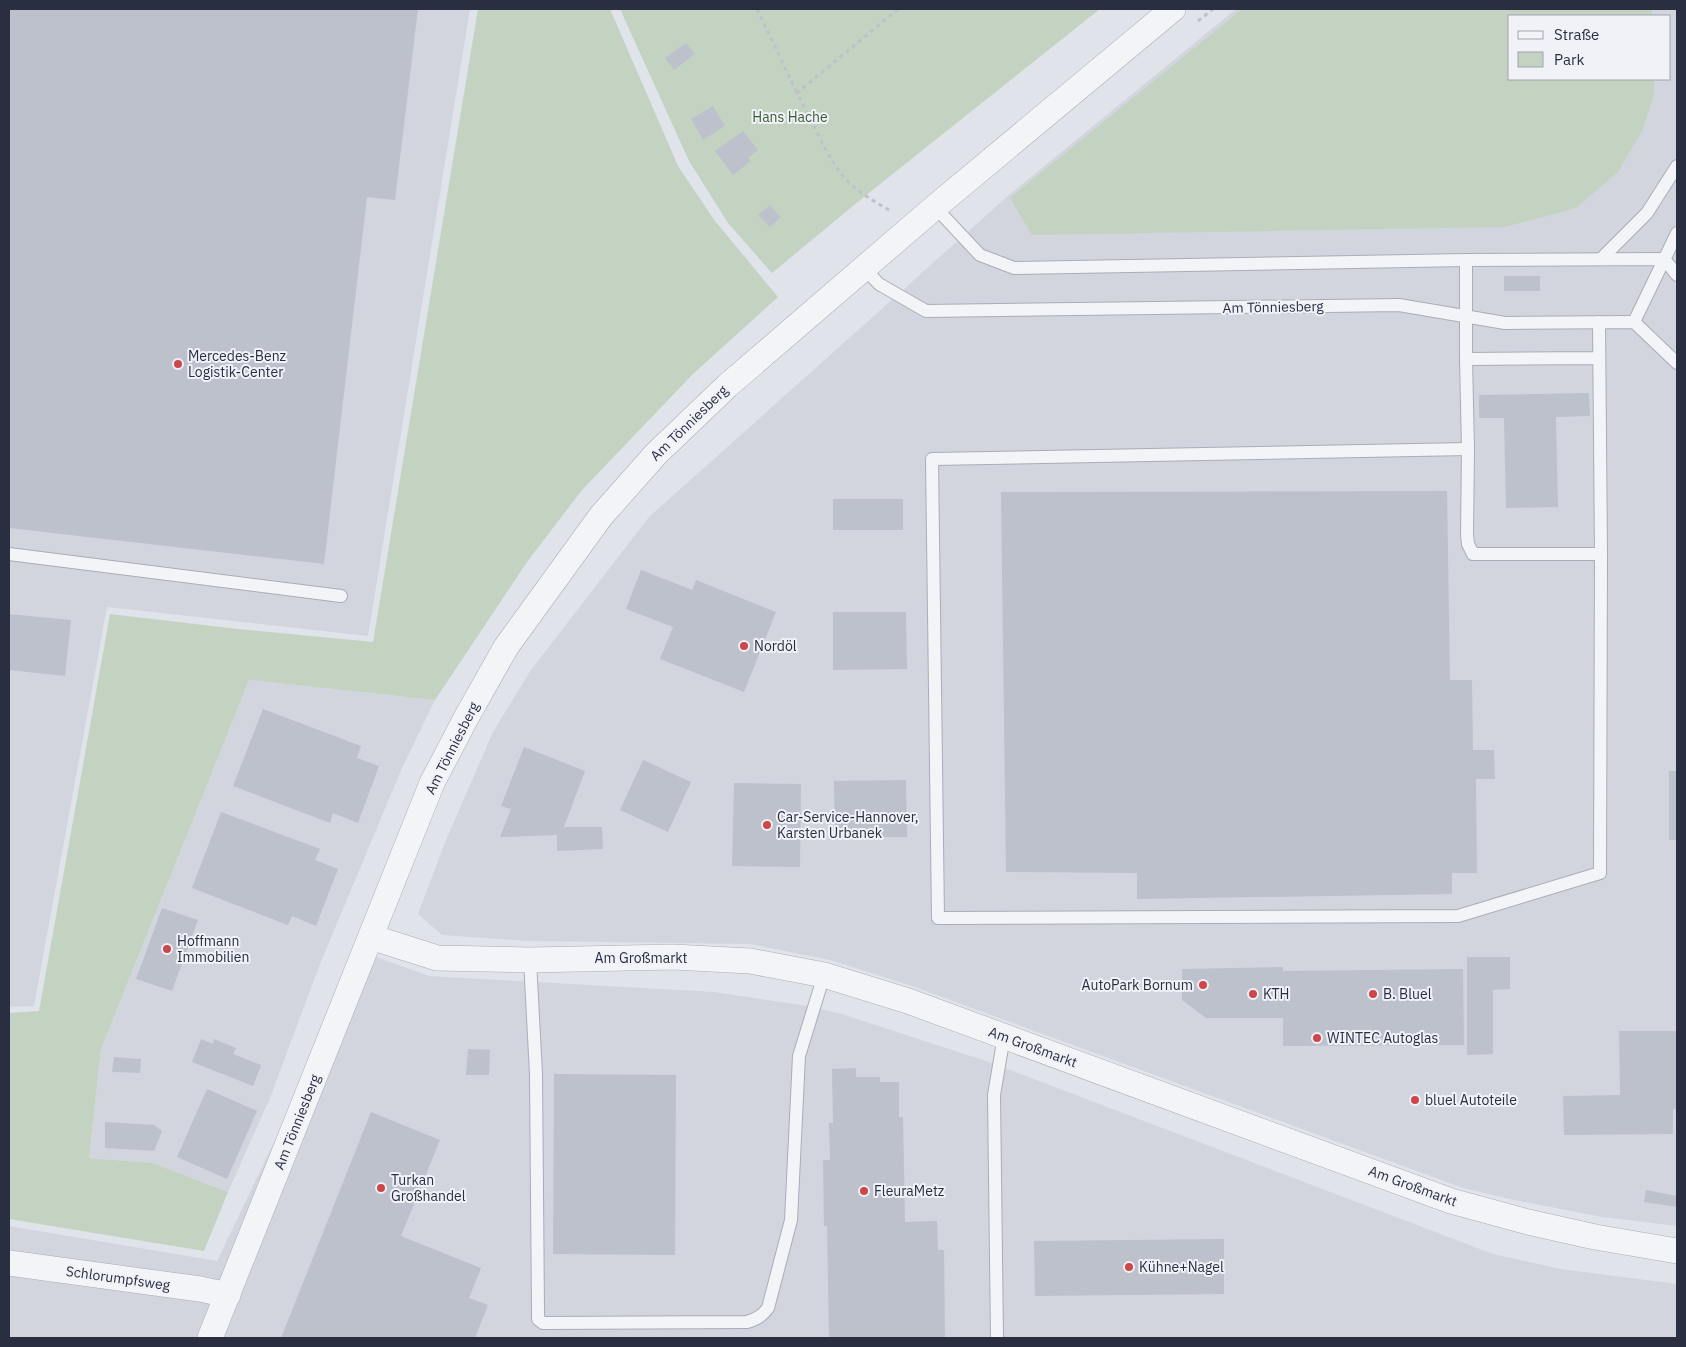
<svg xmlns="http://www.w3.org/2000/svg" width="1686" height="1347" font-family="'IBM Plex Sans',sans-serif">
<rect width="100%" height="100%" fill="#e0e3e9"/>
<g fill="#d2d5de" fill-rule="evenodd">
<polygon points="9,9 470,9 368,636 107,607 34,1006 9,1007"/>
<path d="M1236,9H1677V1226L1602,1217L1510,1199L1463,1188L912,986L830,960L750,944L529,941L442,935L418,914L446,840L493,732L531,670L649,517L1009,195ZM1510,16H1670V79H1510Z"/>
<polygon points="249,680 435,700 402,768 320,964 270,1098 228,1192 153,1163 89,1158 101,1049"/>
<polygon points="365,953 429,976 714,992 808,1006 842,1014 989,1062 1493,1254 1561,1269 1677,1284 1677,1338 9,1338 9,1226 217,1261"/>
</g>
<g fill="#c4d3c1">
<polygon points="478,9 610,9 678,166 715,221 778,297 693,374 582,490 527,562 435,700 249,680 101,1049 89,1158 153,1163 228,1192 204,1251 9,1219 9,1013 39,1011 110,614 238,629 373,642"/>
<polygon points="620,9 1100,9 865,196 772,273 728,223 689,161"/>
<polygon points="1242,9 1652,9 1652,16 1510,16 1510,79 1654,79 1654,96 1642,131 1618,172 1576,208 1505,227 1032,235 1010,198"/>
</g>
<g fill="#bdc1cc">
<polygon points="9,9 418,9 395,200 367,197 324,564 9,528"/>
<polygon points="686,43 695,54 674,70 665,58"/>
<polygon points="713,106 725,126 703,140 691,119"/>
<polygon points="743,131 758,150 748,158 751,161 733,175 715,151"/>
<polygon points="770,205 781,217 770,227 758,215"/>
<rect x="1504" y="276" width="36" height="15"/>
<polygon points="1589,393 1590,416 1556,417 1558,507 1506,508 1504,418 1479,418 1479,395"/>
<polygon points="1447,491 1450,680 1472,680 1473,750 1494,750 1495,779 1476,779 1477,873 1452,873 1452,894 1137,899 1137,873 1006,872 1001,492"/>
<rect x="833" y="499" width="70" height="31"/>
<polygon points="641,570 692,590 696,580 776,612 744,692 660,659 673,627 626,609"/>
<polygon points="833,612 906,612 907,669 833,670"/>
<polygon points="9,614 71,620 65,676 9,670"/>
<polygon points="263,709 361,746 357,758 379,766 358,823 333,813 330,823 233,786"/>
<polygon points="524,747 585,771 564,827 602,827 603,849 557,851 557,835 500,837 511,809 501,806"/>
<polygon points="643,760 691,782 668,832 620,810"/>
<rect x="1669" y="771" width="8" height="69"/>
<polygon points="906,780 907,837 835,837 834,781"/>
<polygon points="734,783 801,784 800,867 732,866"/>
<polygon points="221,812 320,849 315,860 338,869 316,926 292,916 288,925 192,888"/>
<polygon points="162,908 198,920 172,991 136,979"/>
<polygon points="1467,957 1510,957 1510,989 1493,990 1493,1054 1467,1055"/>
<polygon points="1283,967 1283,971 1463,969 1464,1045 1283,1046 1283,1018 1206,1018 1182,1000 1182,969"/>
<polygon points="1619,1031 1677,1031 1677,1109 1673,1109 1673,1134 1564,1135 1563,1096 1620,1095"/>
<polygon points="201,1039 213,1044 214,1039 236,1048 233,1054 261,1065 253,1086 192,1062"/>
<polygon points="468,1049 490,1050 489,1075 466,1075"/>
<polygon points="114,1057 141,1059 140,1073 112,1072"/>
<polygon points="856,1068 856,1077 880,1077 880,1082 899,1082 899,1117 903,1117 905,1222 937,1221 938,1250 944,1250 945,1338 829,1338 827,1226 824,1226 823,1160 830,1160 829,1123 833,1123 832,1069"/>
<polygon points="554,1074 676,1075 675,1255 553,1254"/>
<polygon points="207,1089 257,1111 227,1179 177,1157"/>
<polygon points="371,1112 440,1140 401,1236 481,1268 469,1298 488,1305 475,1338 281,1338"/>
<polygon points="105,1122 154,1125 162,1131 154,1151 105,1148"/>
<polygon points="1646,1190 1677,1196 1677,1207 1644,1202"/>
<polygon points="1224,1239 1224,1294 1035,1296 1034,1241"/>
</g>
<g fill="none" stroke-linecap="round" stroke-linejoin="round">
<defs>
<g id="service">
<polyline points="935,207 980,255 1014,268 1466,260 1664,259 1677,275"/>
<polyline points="1601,259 1647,213 1677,166"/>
<polyline points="1466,260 1466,359"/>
<polyline points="864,268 879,284 926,311 1399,305 1505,323 1634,322 1677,363"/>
<polyline points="1634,322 1677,233"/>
<polyline points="1598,358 1466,359 1468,449 1467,535 1468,544 1473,554 1601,554 1599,322"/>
<polyline points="1468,449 932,459 938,918 1458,916 1600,873 1601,554"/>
<polyline points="9,554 341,596"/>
<path d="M530,960L536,1074L538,1311V1319L543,1323L747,1322C757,1319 762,1316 768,1308L791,1220L799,1056L824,975"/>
<polyline points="997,1338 994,1095 1004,1036"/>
</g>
<g id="minor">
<polyline points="371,937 437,958 530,960 673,957 750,961 824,975 908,1001 1451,1201 1528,1222 1595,1237 1677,1251"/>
<polyline points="9,1263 200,1289 228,1295"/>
<polyline points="210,1338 432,783 466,718 506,647 601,516 656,454 727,386 935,207 1173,9"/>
</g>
</defs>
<use href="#service" stroke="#a9adb7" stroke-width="14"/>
<use href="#minor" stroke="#a9adb7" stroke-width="26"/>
<g stroke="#bec1c8" stroke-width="3" stroke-dasharray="4 4" stroke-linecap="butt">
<polyline points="757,9 797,93"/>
<polyline points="1198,21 1213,9"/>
<path d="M889,210C872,200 854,190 842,175C824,150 811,120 797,93L898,9"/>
</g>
<use href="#service" stroke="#f3f4f7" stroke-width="12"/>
<use href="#minor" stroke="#f3f4f7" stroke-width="25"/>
</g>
<g fill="#ce4649" stroke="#f0f2f7" stroke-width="2">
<circle cx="178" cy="364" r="5"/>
<circle cx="744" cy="646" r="5"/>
<circle cx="767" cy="825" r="5"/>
<circle cx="167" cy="949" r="5"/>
<circle cx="1203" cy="985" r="5"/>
<circle cx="1253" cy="994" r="5"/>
<circle cx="1373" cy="994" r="5"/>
<circle cx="1317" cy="1038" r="5"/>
<circle cx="1415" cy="1100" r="5"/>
<circle cx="381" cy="1188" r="5"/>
<circle cx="864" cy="1191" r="5"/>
<circle cx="1129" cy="1267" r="5"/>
</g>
<g text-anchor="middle" stroke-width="4" stroke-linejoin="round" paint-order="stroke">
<g font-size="14" fill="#385c36" stroke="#f0f2f7">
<text x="790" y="122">Hans Hache</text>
</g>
<g font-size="14" fill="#292e41" stroke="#f0f2f7">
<text transform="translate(1273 307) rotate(-1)" y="5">Am Tönniesberg</text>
<text transform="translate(689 423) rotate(-44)" y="5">Am Tönniesberg</text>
<text transform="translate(452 748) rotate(-63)" y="5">Am Tönniesberg</text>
<text x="641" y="963">Am Großmarkt</text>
<text transform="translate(1033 1047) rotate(20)" y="5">Am Großmarkt</text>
<text transform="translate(297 1122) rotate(-68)" y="5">Am Tönniesberg</text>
<text transform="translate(1413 1186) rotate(20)" y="5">Am Großmarkt</text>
<text transform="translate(118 1278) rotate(8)" y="5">Schlorumpfsweg</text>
</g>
<g font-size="14" fill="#292e41" stroke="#f0f2f7" text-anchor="start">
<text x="188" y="361">Mercedes-Benz<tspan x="188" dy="16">Logistik-Center</tspan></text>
<text x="754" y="651">Nordöl</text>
<text x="777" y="822">Car-Service-Hannover,<tspan x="777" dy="16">Karsten Urbanek</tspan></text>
<text x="177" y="946">Hoffmann<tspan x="177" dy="16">Immobilien</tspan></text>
<text x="1193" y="990" text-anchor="end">AutoPark Bornum</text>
<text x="1263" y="999">KTH</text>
<text x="1383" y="999">B. Bluel</text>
<text x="1327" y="1043">WINTEC Autoglas</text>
<text x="1425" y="1105">bluel Autoteile</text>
<text x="391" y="1185">Turkan<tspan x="391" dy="16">Großhandel</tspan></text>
<text x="874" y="1196">FleuraMetz</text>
<text x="1139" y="1272">Kühne+Nagel</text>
</g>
</g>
<rect width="1686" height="1347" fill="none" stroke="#292e41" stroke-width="20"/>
<rect x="1508" y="15" width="162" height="65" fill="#f0f2f7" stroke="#a0a4ae"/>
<rect x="1518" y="31" width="25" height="8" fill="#f3f4f7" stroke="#a0a4ae"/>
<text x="1554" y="40" font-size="15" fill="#292e41">Straße</text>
<rect x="1518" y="52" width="25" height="15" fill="#c4d3c1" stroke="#a0a4ae"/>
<text x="1554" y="65" font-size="15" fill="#292e41">Park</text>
</svg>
